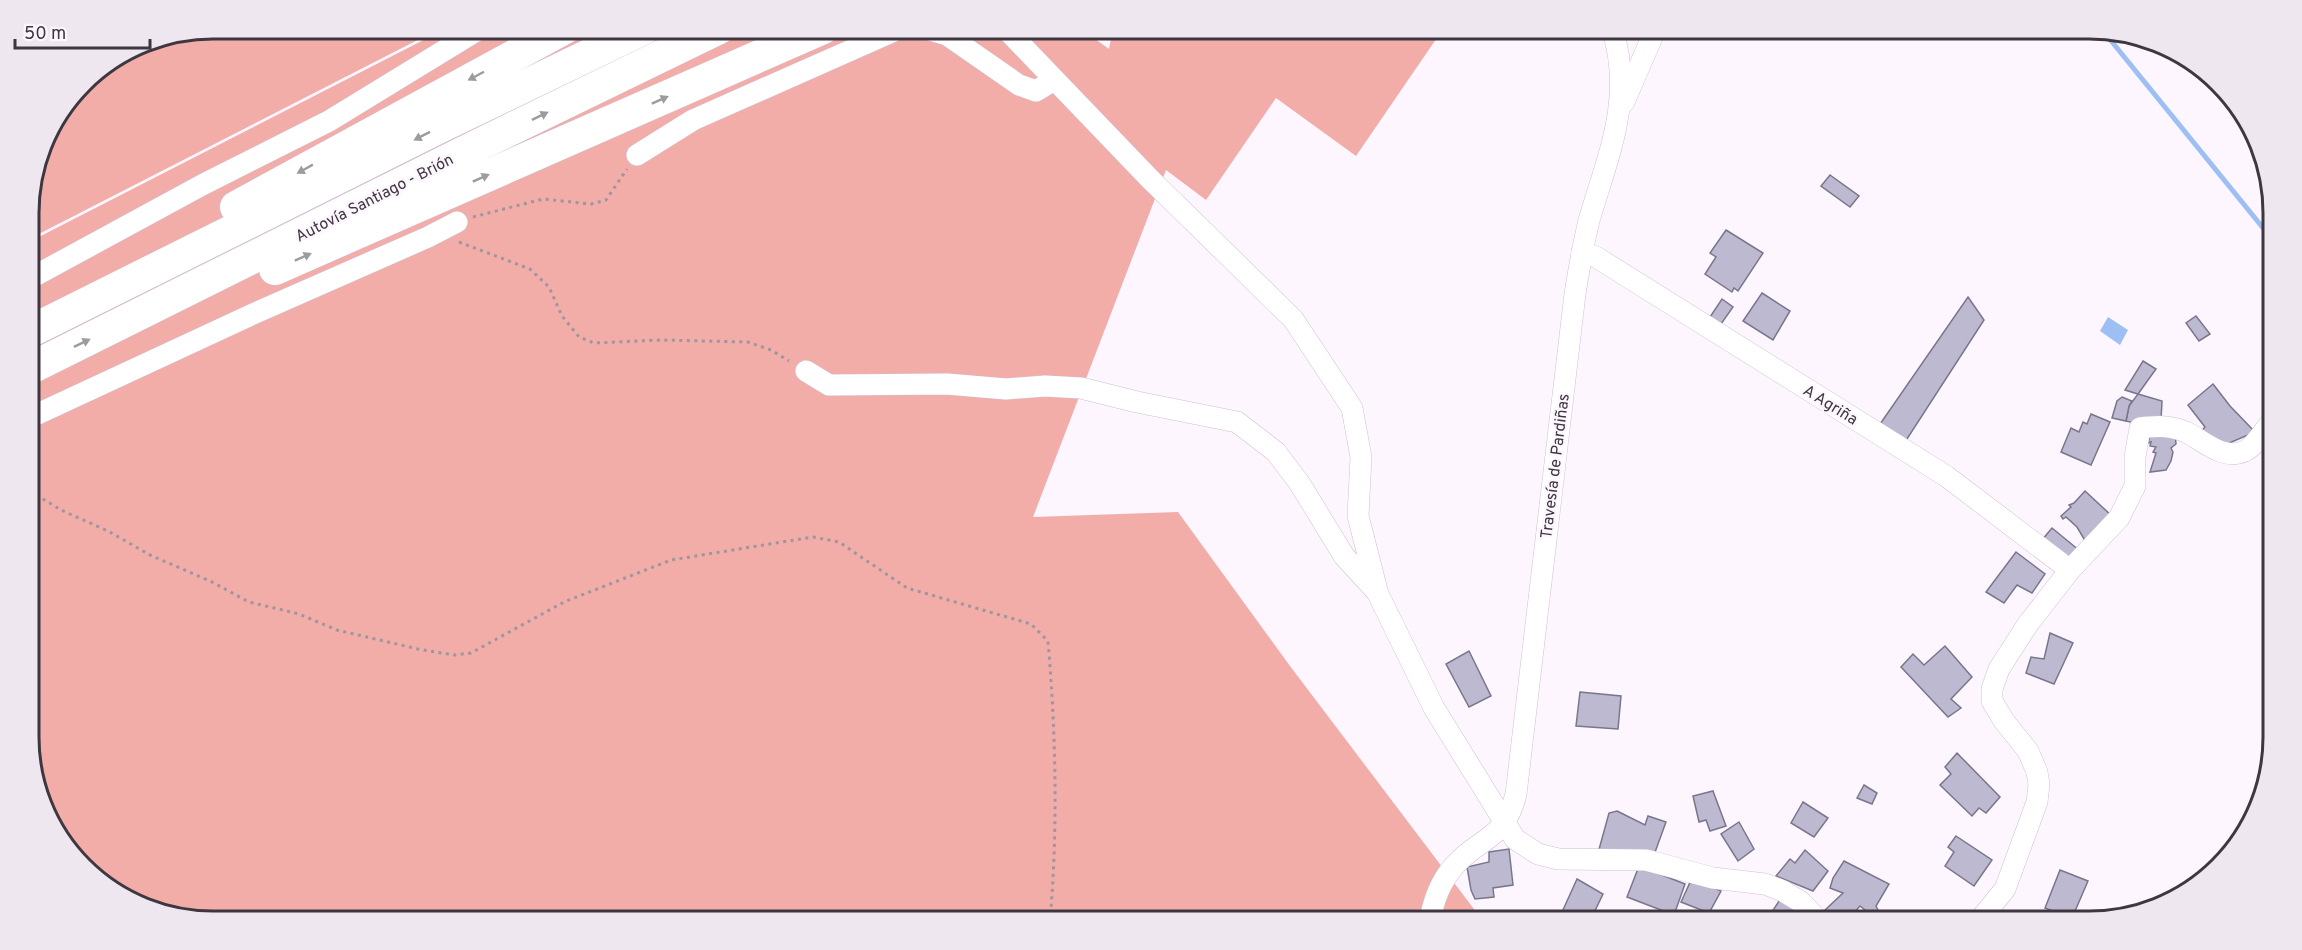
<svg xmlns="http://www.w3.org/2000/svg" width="2302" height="950" font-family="Overpass,sans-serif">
<rect width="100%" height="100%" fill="#fdf6fe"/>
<g fill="#f2ada9">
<polygon points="1080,28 1109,49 1113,29 1443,29 1356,156 1276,98 1206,200 1166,170 1033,517 1178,512 1290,666 1483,921 213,921 143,908 67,849 30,761 29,242 445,29"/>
<polygon points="213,29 439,29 29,239 29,201 48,131 91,75 143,42"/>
</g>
<polygon fill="#9ebff3" points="2108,317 2128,330 2120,345 2100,331"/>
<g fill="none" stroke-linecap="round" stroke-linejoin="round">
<polyline stroke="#9ebff3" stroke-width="5" points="2104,32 2272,239"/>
</g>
<g fill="#bcb9d1" stroke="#79768c" stroke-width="1.5">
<polygon points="1830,175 1859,196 1850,207 1821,186"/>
<polygon points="1726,230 1763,253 1738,291 1734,288 1732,292 1705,274 1716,257 1710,253"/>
<polygon points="1762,293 1790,311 1773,340 1743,321"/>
<polygon points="1968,297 1984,320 1905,442 1878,427"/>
<polygon points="1722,299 1733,307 1721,324 1710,317"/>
<polygon points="2196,316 2210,334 2199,341 2186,323"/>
<polygon points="2143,361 2156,369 2138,394 2125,390"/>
<polygon points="2213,384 2230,406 2255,432 2227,444 2197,436 2205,427 2188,405"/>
<polygon points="2138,394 2162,401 2161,420 2142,425 2126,421 2129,406"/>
<polygon points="2122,397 2132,401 2129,406 2126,421 2112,418 2117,401"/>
<polygon points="2091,414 2110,422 2091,465 2061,452 2071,428 2079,432 2083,422 2087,424"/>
<polygon points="2151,432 2175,434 2176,444 2171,448 2173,452 2171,461 2166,470 2150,472 2156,453 2153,452 2156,447 2150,446 2151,442 2148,443"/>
<polygon points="2085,491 2113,517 2087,544 2077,527 2066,517 2063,519 2061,516 2071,507 2069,505 2074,503"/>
<polygon points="2052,528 2080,551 2071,562 2042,540"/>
<polygon points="2016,552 2045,574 2032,593 2017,585 2004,603 1986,592"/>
<polygon points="2050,633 2073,643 2054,684 2026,673 2031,657 2044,659"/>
<polygon points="1945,646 1972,677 1951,699 1961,708 1948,717 1901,667 1913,654 1924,665"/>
<polygon points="1469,651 1491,696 1469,707 1446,664"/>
<polygon points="1580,692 1621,696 1618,729 1576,726"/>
<polygon points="1957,753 2000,797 1986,813 1979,808 1972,816 1940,785 1951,774 1945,767"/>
<polygon points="1864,785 1877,793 1872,804 1857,798"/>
<polygon points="1713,791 1726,826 1710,831 1706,820 1699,822 1693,796"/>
<polygon points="1803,802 1828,818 1814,837 1791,823"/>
<polygon points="1617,811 1645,825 1648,816 1666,822 1654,855 1598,853 1609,813"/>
<polygon points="1739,822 1754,849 1738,861 1721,834"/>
<polygon points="1956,836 1992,860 1974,886 1945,866 1954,852 1948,847"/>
<polygon points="1509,849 1513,885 1493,888 1494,897 1475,899 1471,890 1467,867 1489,862 1489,852"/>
<polygon points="1805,850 1828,871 1813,891 1776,876 1790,859 1795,863"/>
<polygon points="1844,861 1889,884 1876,906 1878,910 1874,917 1860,906 1846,921 1835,921 1824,911 1843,893 1830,888 1833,878"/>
<polygon points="1639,866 1685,884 1674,915 1627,897"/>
<polygon points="2060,870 2088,881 2072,918 2045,908"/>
<polygon points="1692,878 1721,891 1709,913 1681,902"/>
<polygon points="1577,879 1603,894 1590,921 1583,921 1562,912"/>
<polygon points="1783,895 1801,909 1797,917 1803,921 1766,921"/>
</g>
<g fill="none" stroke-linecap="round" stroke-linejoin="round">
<defs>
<g id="minor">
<polyline points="923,28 947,35 1019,85 1036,91 1054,80"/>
<polyline points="1005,28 1150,179 1293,319 1352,408 1361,457 1358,516 1378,594 1434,708 1515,839 1538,854 1558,859 1646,860 1713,878 1765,884 1783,891 1801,902 1819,921"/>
<polyline points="1624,102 1656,28"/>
<polyline points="637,155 693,120 901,28"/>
<polyline points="1582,252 1596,257 1946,476 2070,570"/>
<polyline points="29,279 202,185 329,121 481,28"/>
<polyline points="806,371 829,385 947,384 1006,389 1045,386 1081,388 1137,402 1237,422 1276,452 1300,484 1344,556 1376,591"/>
<polyline points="29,418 253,314 428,237 457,222"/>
<path d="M1430,921C1433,902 1441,881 1454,866C1479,837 1505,841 1516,794L1575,294C1579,269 1583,243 1590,217C1609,153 1634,97 1612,28"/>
<path d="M1979,921L2005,889L2037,802L2039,784L2037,772L2028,751L2004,721L1992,701V689L1999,669L2028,624L2070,570L2119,518L2135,486V457L2140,428C2156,426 2170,425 2186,432C2204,441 2223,461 2245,451C2255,446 2265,429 2273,420"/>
</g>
<g id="highway">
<polyline points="236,207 565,28"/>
<polyline points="275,269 823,28"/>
<polyline points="29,332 442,126 645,28"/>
<polyline points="29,369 462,153 719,28"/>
</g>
</defs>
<use href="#minor" stroke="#d1bfd4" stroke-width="22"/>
<use href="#highway" stroke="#d1bfd4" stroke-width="33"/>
<g stroke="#9d969e" stroke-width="3" stroke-dasharray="3 4.5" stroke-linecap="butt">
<polyline points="473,217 543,199 591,204 606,200 627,169"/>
<polyline points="459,242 530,269 549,287 562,316 579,337 594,343 660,340 748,342 771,350 789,361"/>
<path d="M30,491L61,510L108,531L150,555L212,582L249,602L299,614L337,630L418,649L454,655L471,653L564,602L671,560L813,537L839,542L907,588L1031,624L1048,641C1056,735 1058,828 1050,921"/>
</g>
<use href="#minor" stroke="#fff" stroke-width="21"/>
<use href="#highway" stroke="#fff" stroke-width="32"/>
</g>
<defs><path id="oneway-solid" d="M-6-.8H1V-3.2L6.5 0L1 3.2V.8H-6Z" transform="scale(1.5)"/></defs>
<g fill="#9e9ba0">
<use href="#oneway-solid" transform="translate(476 76) rotate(152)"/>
<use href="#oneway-solid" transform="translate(660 100) rotate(-24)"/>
<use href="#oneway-solid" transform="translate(540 116) rotate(-26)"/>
<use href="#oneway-solid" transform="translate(422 136) rotate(153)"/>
<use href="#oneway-solid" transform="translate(305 169) rotate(151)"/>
<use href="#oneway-solid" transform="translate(481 178) rotate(-24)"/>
<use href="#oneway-solid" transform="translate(303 257) rotate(-24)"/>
<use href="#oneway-solid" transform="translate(82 343) rotate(-26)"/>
</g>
<g text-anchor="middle" stroke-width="5" stroke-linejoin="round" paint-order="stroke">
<g font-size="16" fill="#3e3740" stroke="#fdf6fe">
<text transform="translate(374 197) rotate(-27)" y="6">Autovía Santiago - Brión</text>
<text transform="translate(1831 404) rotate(32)" y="6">A Agriña</text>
<text transform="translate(1554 466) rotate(-83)" y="6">Travesía de Pardiñas</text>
</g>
</g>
<path d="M0 0H2302V950H0ZM213 39H2089A174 174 0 0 1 2263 213V737A174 174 0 0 1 2089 911H213A174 174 0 0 1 39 737V213A174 174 0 0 1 213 39Z" fill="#eee7ef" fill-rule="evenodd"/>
<path fill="none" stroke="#3e3740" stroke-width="3" d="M213 39H2089A174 174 0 0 1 2263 213V737A174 174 0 0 1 2089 911H213A174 174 0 0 1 39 737V213A174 174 0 0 1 213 39Z"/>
<path d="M15 39v9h135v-9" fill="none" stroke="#3e3740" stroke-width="3"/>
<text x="24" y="39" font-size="18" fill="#3e3740" stroke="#fdf6fe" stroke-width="4.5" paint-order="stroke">50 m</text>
</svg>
